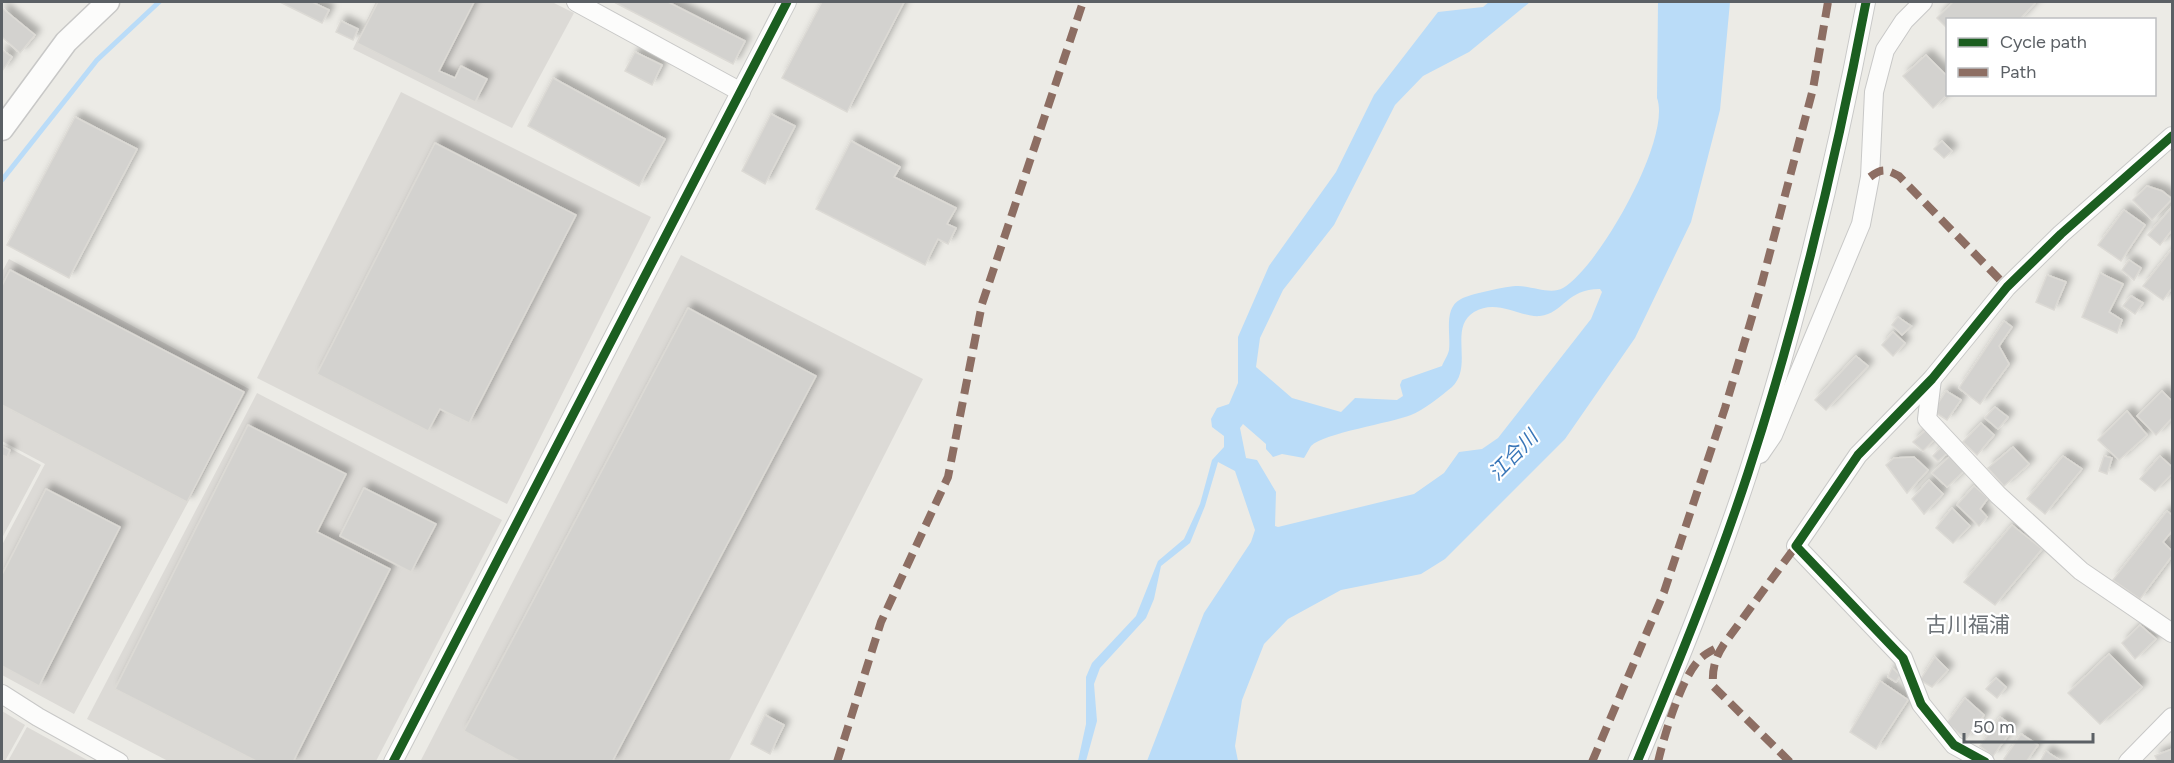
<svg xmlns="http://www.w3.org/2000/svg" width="2174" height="763" font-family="Figtree,'Noto Sans JP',sans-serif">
<defs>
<filter id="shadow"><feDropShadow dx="5.5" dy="-5.5" stdDeviation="3" flood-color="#0004"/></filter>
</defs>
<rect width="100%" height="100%" fill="#ecebe6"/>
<g fill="#dcdad6">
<polygon points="376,2 552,2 574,13 512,128 353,49"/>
<polygon points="401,92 651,217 507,504 257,378"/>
<polygon points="681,255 923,379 729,761 420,762"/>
<polygon points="9,259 249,389 74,714 2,675 2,545 45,464 2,441 2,272"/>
<polygon points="257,393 502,520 376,761 168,761 87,719"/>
<polygon points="2,444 41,465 2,538"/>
<polygon points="2,711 25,725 5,761 2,761"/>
<polygon points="27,727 89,761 8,761"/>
</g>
<path fill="#badcf8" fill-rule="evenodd" d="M1489,2H1530L1469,52L1423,76L1395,105L1334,225L1283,290L1260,338L1256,367L1292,398L1341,412L1355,398L1397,400L1403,396L1400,385L1402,380L1442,366C1444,361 1448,355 1449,350C1451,334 1443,308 1461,299C1470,294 1507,286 1518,286C1532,286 1551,295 1563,288C1599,267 1672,138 1657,98L1658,2H1730L1720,110L1691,222L1635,338L1565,439L1445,559L1421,574L1341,590L1288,619L1264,644L1242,700L1235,746L1238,761H1147L1204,613L1251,542L1255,530L1235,471L1218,462L1205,506L1190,543L1161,566L1154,599L1146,618L1100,668L1094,684L1097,721L1086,761H1078L1086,724V677L1092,663L1136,616L1158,561L1184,539L1200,504L1212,460L1224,447V436L1212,427L1211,419L1217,408L1229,404L1238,383V337L1269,266L1336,172L1374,95L1438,12L1483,7ZM1600,289L1602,292L1591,319L1498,438L1482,449L1459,452L1444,473L1414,494L1278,527L1275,526L1276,492L1257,460L1246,458L1240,428L1243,424L1266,444V449L1273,457L1282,454L1304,458C1306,455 1309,449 1311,446C1324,433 1391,423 1411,415C1424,410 1441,396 1452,387C1474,366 1448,328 1474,312C1497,298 1521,318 1540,316C1564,313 1566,289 1600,289Z"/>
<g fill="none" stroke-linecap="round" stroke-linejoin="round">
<polyline stroke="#badcf8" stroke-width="5" points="2,180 97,60 159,2"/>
</g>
<g fill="#d3d2cf" stroke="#dcdad5" stroke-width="1.5" filter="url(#shadow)">
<polygon points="280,2 312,2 329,10 322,23"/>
<polygon points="378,2 474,2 439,71 455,78 461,66 487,79 475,102 357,43"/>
<polygon points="614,2 668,2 745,41 733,64"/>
<polygon points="822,2 904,2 847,112 782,78"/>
<polygon points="1953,2 2036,2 2019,20 1948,20 1948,29 1937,18"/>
<polygon points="2,8 35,35 20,53 2,37"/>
<polygon points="341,21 358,29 353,40 336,32"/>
<polygon points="2,50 12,57 2,71"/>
<polygon points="635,52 662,65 652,85 625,71"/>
<polygon points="1926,55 1948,77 1948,94 1933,108 1903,76"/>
<polygon points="553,78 665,139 639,186 528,126"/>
<polygon points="771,114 795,126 765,184 742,171"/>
<polygon points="75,117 137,149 69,278 7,245"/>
<polygon points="851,141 900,167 894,177 956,208 947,224 956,228 948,244 938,239 925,265 816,209"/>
<polygon points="1942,141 1952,151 1944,158 1934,149"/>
<polygon points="435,143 576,215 469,423 440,409 428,431 317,374"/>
<polygon points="2147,186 2162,191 2172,199 2152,220 2133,200"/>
<polygon points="2171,208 2172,230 2160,245 2148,235"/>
<polygon points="2124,210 2145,225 2121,261 2098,245"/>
<polygon points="2172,249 2172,288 2163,300 2143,286"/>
<polygon points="2129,260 2141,268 2134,280 2122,270"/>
<polygon points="10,270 244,392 187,502 2,405 2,286"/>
<polygon points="2100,273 2123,284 2109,312 2122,320 2117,333 2082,317"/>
<polygon points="2047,275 2066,282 2054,310 2036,302"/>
<polygon points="2131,296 2143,303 2135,314 2123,306"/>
<polygon points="688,308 816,376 612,762 521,762 464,731"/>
<polygon points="1898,317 1911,326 1902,335 1892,325"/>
<polygon points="2004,321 2012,327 1999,346 2009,364 1980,404 1959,388"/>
<polygon points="1893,332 1905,343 1893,356 1882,345"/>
<polygon points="1856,356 1868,366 1826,410 1815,400"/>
<polygon points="1946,391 1961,400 1947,420 1933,411"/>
<polygon points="2162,391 2172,401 2172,418 2156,435 2137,416"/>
<polygon points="1995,407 2008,417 1998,429 1985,418"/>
<polygon points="2127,411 2147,435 2119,460 2098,440"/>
<polygon points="1981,423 1994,435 1977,455 1963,442"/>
<polygon points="248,425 346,474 317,532 390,569 293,762 258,762 115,689"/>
<polygon points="1927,429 1937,437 1923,451 1913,442"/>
<polygon points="1944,444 1950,451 1938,461 1933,456"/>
<polygon points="2,446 10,450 7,457 2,455"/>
<polygon points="2013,447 2029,464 2004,486 1988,468"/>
<polygon points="1951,455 1965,470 1947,487 1932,473"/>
<polygon points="2063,456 2082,469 2045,514 2027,499"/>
<polygon points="2104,456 2112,458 2107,474 2099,471"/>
<polygon points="2160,456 2172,467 2172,474 2155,491 2140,479"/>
<polygon points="1914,457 1928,470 1907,493 1886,465 1894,458"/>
<polygon points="1929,480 1943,494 1924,514 1912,499"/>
<polygon points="1974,486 1988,498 1980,509 1987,517 1979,526 1957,505"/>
<polygon points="364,488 436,524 411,572 340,536"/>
<polygon points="46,489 120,527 39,686 2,666 2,575"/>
<polygon points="1952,508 1970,526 1953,543 1936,528"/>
<polygon points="2167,511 2172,515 2172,531 2163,542 2172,551 2172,556 2140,599 2113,580"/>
<polygon points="2012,525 2042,549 1995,605 1964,582"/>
<polygon points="2140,625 2156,639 2135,659 2122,643"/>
<polygon points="2109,654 2142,687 2100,724 2068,693"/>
<polygon points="1935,657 1948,670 1932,687 1920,680"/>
<polygon points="1892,668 1900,675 1896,682 1888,677"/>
<polygon points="1996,678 2006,687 1997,698 1986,689"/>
<polygon points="1880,681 1908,700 1876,749 1850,732"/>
<polygon points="1965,698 1984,715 1966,739 1947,723"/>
<polygon points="765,715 784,725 770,754 751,744"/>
<polygon points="2000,717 2014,727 1993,756 1980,746"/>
<polygon points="2021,734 2038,745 2026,762 2007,762 2004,759"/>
<polygon points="2172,749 2172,762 2158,762 2155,756"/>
<polygon points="2046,751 2062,762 2040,762"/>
</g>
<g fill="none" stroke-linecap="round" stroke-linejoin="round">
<defs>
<g id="minor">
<polyline points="576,2 741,92"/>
<polyline points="1932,379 1927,419 1998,495 2081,571 2172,633"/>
<polyline points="1760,454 1773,435 1861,224 1870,177 1874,92 1885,50 1904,21 1923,2"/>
<polyline points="2,694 38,717 119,762"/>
<polyline points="393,762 787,2"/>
<path d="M1637,762C1677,666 1716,571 1748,473C1798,319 1836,160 1866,2"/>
<polyline points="1985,762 1954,745 1921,704 1903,658 1796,546 1858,455 1932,379 2007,287 2061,234 2172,136"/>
<polyline points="2128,762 2172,717"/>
</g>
<polyline id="tertiary" points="2,129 66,42 108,2"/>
</defs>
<use href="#minor" stroke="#c8c8c7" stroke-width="20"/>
<use href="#tertiary" stroke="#c8c8c7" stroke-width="25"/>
<use href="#minor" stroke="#fcfcfb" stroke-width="18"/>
<use href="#tertiary" stroke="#fcfcfb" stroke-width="22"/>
<g stroke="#8d6e63" stroke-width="8" stroke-dasharray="15 8" stroke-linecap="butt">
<path d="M1870,177C1882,168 1886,169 1899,176L2007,287"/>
<polyline points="837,762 881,622 948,477 982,304 1083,2"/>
<polyline points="1592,762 1664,592 1725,408 1760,290 1813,89 1828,2"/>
<path d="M1658,762C1664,736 1682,674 1702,657C1708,652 1715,649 1722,645"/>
<path d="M1790,762L1713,686C1712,669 1715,658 1724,644L1796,546"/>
</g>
<defs>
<g id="cycleway">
<polyline points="393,762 787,2"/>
<path d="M1637,762C1677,666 1716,571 1748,473C1798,319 1836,160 1866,2"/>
<polyline points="1985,762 1954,745 1921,704 1903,658 1796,546 1858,455 1932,379 2007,287 2061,234 2172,136"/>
</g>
</defs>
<use href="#cycleway" stroke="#fff" stroke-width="13"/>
<use href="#cycleway" stroke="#1b5e20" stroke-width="9"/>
</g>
<g text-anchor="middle" stroke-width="4.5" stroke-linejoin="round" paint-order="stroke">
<g font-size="20" font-style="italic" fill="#3976b8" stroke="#fff">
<text transform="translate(1513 455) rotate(-46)" y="7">江合川</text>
</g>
<g font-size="21" fill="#6c7277" stroke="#fff">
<text x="1968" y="632">古川福浦</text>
</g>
</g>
<rect width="2174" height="763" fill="none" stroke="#5b6065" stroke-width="6"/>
<rect x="1946" y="18" width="210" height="78" fill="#ffffff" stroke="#bdbfc1" stroke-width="1.5"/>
<rect x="1958" y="38" width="30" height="9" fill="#1b5e20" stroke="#bdbfc1" stroke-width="1.5"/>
<text x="2000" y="48" font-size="18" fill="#5b6065">Cycle path</text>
<rect x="1958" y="68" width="30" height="9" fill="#8d6e63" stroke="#bdbfc1" stroke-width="1.5"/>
<text x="2000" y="78" font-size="18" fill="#5b6065">Path</text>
<path d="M1964 733v9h129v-9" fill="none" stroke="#5b6065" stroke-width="3"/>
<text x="1973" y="733" font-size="18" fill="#5b6065" stroke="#ffffff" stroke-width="4.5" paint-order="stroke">50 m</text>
</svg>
